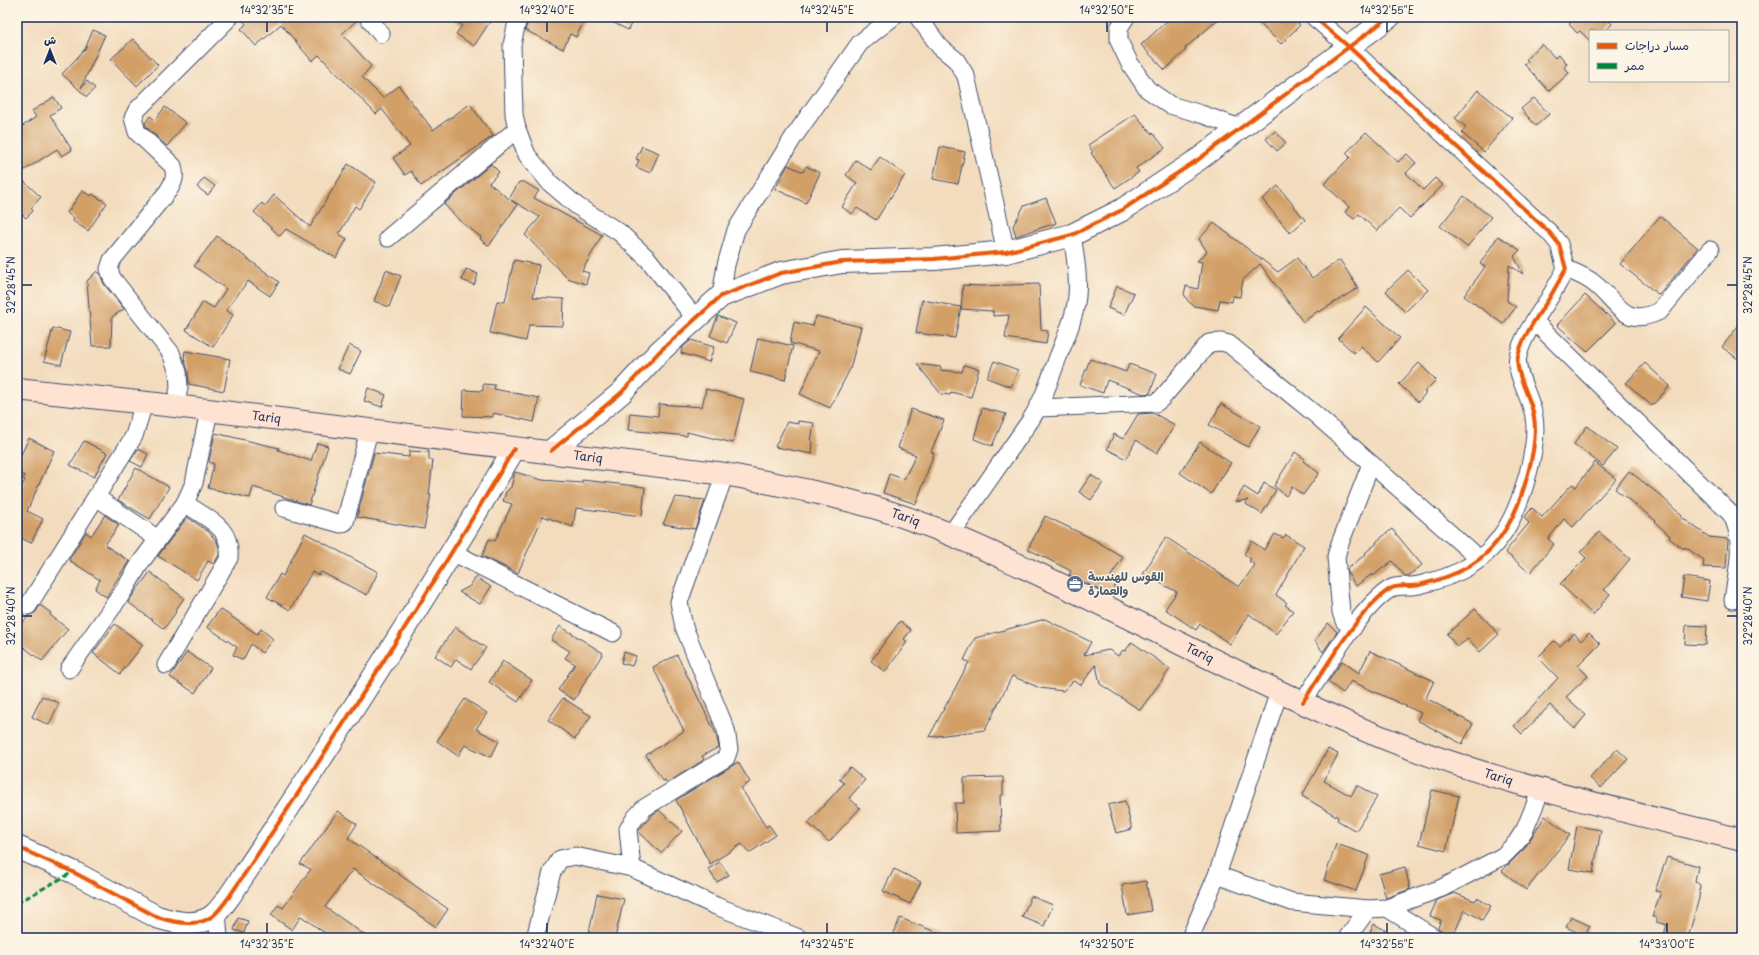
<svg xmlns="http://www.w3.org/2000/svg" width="1759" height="955" font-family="'Playpen Sans','Playpen Sans Arabic',sans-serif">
<rect width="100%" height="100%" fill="#fcf5e5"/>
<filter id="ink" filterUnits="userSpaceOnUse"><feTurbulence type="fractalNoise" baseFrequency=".025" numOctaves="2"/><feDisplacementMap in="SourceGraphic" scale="8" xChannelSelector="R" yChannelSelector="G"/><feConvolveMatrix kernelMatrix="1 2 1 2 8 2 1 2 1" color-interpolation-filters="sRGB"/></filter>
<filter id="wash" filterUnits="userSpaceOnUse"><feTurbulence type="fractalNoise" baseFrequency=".012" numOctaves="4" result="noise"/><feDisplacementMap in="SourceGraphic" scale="16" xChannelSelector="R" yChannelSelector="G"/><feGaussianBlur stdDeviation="0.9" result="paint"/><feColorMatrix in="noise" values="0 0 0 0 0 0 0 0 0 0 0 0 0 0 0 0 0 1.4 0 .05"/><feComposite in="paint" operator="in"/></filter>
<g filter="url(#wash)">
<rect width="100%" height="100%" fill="#f3dcbd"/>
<g id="blocks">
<g fill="#d29f66">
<polygon points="240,17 358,17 358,19 342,34 371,66 362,77 383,98 399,86 433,130 470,104 493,136 421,186 411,171 405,175 393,158 410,146 382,109 376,114 319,55 312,61 281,24 256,46 241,29 246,24"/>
<polygon points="449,17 493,17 474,46 456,34 462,25"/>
<polygon points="530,17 586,17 576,37 570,34 563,49 525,30"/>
<polygon points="602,17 634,17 628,30"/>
<polygon points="1171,17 1221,17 1185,48 1186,50 1165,70 1141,45"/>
<polygon points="1253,17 1292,17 1300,25 1281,44"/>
<polygon points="1577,17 1606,17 1612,24 1605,31 1590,31 1590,41 1580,31 1577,33 1569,24"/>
<polygon points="93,30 105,35 81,88 87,81 95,88 87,97 62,74 85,49"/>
<polygon points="133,39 158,65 137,86 111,59"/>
<polygon points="1542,44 1555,58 1559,54 1567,64 1564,67 1569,73 1549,91 1524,64 1528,61 1526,59"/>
<polygon points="1478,90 1512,118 1484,152 1462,133 1466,127 1455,118"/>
<polygon points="54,97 61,108 50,115 72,150 62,156 57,149 17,175 17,130 36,117 32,111"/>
<polygon points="1534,98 1549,114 1536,126 1521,109"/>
<polygon points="165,107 186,123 167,146 146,127 145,123 150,116 155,120"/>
<polygon points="1135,114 1152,134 1153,133 1165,148 1136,168 1139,172 1115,188 1091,153 1093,152 1088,145"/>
<polygon points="1275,131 1286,143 1277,151 1266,139"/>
<polygon points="1366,132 1398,162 1407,154 1416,163 1406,173 1423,190 1435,178 1443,185 1410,218 1399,208 1377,231 1359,214 1354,219 1345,212 1349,207 1324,184 1350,157 1346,153"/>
<polygon points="642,146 659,153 650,173 636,167 639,160 636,159"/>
<polygon points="940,147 965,152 958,184 933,179"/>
<polygon points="880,157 905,175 876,220 857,208 852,214 842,207 857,183 846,175 856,160 871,170"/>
<polygon points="348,164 376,182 359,209 355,206 339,234 347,239 336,258 286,229 280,236 254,212 262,203 265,206 274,195 310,227"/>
<polygon points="491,164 499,172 489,183 509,199 519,182 524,182 539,191 534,198 602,235 582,271 589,273 586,284 567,278 525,235 540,217 511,200 517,205 489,246 480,239 481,237 460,221 444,204"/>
<polygon points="788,165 803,172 806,166 820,173 806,203 775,189"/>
<polygon points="17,175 41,197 31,208 33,211 26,218 17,210"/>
<polygon points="204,178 215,186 208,195 197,187"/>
<polygon points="1278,186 1305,220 1290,233 1262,199"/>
<polygon points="82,191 91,196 92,194 107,203 88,231 73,221 74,218 67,213"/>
<polygon points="1464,196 1491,217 1467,247 1440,226"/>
<polygon points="1046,198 1056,223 1016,236 1013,226 1024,206"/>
<polygon points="1660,216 1698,248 1659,295 1620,264"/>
<polygon points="1214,223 1278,272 1297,258 1312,278 1340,260 1358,288 1319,312 1318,311 1303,322 1260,264 1243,280 1240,297 1233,296 1232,302 1220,300 1218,310 1194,306 1188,301 1184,294 1186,286 1198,289 1202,262 1197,261 1207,252 1199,239"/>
<polygon points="217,236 279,282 270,296 248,281 226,310 233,315 213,347 186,330 203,302 214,308 226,289 194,266"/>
<polygon points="1498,236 1520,250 1514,256 1523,274 1509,265 1507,301 1516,307 1503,324 1464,296 1485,267 1480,264"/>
<polygon points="514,260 539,265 533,297 564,299 563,326 529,325 526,341 490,333 497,301 505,302"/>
<polygon points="466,269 478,274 474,285 462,280"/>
<polygon points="386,270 401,276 389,307 374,301"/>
<polygon points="1408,270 1428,290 1405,312 1386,291"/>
<polygon points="97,271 100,274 104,284 124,309 112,317 111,346 92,346 87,281"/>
<polygon points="1039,284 1041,330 1048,331 1046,344 1005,338 1009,315 993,316 993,311 961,309 963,285 981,286"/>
<polygon points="1117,286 1134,293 1124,315 1108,308"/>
<polygon points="1585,295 1616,323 1587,352 1557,325"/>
<polygon points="922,300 961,307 955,338 916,333"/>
<polygon points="1366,307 1400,338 1378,362 1361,346 1354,353 1338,338"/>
<polygon points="718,316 736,323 727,343 710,336"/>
<polygon points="816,316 861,327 850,369 830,408 800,394 819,351 790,343 794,322 813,326"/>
<polygon points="1742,321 1742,362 1722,347"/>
<polygon points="53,328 70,332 61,365 44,361"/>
<polygon points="758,338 793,346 785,380 750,372"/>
<polygon points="691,340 714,347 709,362 681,353 683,347"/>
<polygon points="349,345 361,351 350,374 338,369"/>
<polygon points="185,351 230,359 224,391 189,384 188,371 184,358"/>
<polygon points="1090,359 1126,372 1129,364 1157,374 1150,393 1144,394 1107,380 1103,393 1080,385"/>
<polygon points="994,361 1018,370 1011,387 987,378"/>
<polygon points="1419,363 1436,380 1424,392 1426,393 1418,402 1399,384"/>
<polygon points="1645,363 1670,386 1652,406 1626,383"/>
<polygon points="917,364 941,367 940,370 962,372 964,365 979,369 971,397 951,392 950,395 941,394"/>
<polygon points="483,384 495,385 494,389 539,398 534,422 493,413 493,417 463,416 464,390 483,391"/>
<polygon points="368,388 386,395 382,407 364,401"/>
<polygon points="706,389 744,399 733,443 687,432 687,436 628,430 630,413 658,416 659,404 702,407"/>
<polygon points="1221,404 1260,426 1248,447 1209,425"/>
<polygon points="982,408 1006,414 992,446 974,439"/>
<polygon points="911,409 944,420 931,452 934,453 916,504 883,493 889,474 904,479 916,455 898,448"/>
<polygon points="1153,413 1175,425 1157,453 1136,440 1126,459 1107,449 1114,434 1123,439 1138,414"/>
<polygon points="798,421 814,423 811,442 813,442 812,454 775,447 787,422 798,424"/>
<polygon points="1587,426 1617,449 1603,466 1574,444"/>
<polygon points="215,433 279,448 278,450 311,461 317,443 328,446 309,505 253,487 250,498 208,488 214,464 209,462"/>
<polygon points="29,438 54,451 27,511 43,519 31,543 17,536 17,496 25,480 23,479 25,476 17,472 17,463"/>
<polygon points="84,441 107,453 94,477 70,465"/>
<polygon points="1200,442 1231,463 1211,494 1180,473"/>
<polygon points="138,449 148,454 142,467 130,461"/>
<polygon points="409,451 429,452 429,460 433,460 429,495 431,495 424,529 357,517 374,453 409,457"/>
<polygon points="1295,452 1305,459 1303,461 1319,473 1303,495 1292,487 1286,496 1274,486"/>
<polygon points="1595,462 1616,479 1573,527 1564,519 1548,539 1554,544 1530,573 1505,552 1529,523 1524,518 1532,508 1542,517 1572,484 1576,487"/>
<polygon points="136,468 169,487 150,519 118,500"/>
<polygon points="1629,471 1660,495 1682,516 1681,517 1709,537 1728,539 1726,568 1703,567 1704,560 1685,547 1684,549 1669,538 1670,536 1655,522 1656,521 1615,489"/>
<polygon points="515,472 542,480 582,483 582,480 645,487 642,516 576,508 573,527 543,516 518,573 482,556 489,539 495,541 512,504 503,501 506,492 511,487"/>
<polygon points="1091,475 1103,483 1091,500 1079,492"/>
<polygon points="1264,483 1276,490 1262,514 1246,504 1248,500 1235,502 1244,487 1258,496"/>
<polygon points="675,497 705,500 695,529 663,524"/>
<polygon points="105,515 119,525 105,545 129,561 106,597 95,589 100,580 69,560 86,532 91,536"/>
<polygon points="1045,516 1091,538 1123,557 1111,576 1119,580 1110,595 1069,575 1071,571 1028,549"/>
<polygon points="187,517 209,532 217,542 219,548 219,555 214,564 208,561 197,580 158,556"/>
<polygon points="1392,529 1422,565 1408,576 1405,576 1392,561 1373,576 1372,574 1356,586 1348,574 1347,569 1366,554 1365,553 1377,543 1376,542"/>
<polygon points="1599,532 1630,559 1604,590 1610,594 1593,615 1560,584 1586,558 1580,552"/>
<polygon points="305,533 378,572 367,595 321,572 319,575 312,572 290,610 267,597 280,574 283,576"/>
<polygon points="1275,534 1283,538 1286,535 1304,546 1276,595 1287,603 1285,605 1293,611 1276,634 1249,614 1230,644 1200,624 1196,630 1165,609 1177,592 1143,574 1166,537 1239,587 1255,565 1249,561 1251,559 1244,554 1252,541 1264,550"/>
<polygon points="150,572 184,598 175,611 176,612 164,629 128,602"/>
<polygon points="476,577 491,587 480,604 459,592 470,586"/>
<polygon points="1684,577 1710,581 1707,601 1681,597"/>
<polygon points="40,605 51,613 50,615 68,629 42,661 17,642 17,630 28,616 36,612"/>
<polygon points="220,609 257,634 261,629 273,639 262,653 251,644 243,660 233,655 237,647 207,627"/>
<polygon points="1475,609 1499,634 1480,652 1468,639 1457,647 1447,634"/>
<polygon points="1045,619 1091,642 1084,655 1109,650 1118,656 1123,650 1125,651 1132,642 1170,669 1140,710 1100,684 1096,665 1081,685 1073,681 1063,691 1040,688 1012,676 985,730 929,737 969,662 964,660 975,638"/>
<polygon points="900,621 911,630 904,639 907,642 885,672 871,661"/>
<polygon points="1328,623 1337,632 1323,652 1315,641"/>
<polygon points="115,624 143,645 120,674 93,653"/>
<polygon points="1686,625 1707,626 1706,645 1685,644"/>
<polygon points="560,626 603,653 574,700 558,690 575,664 565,658 570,651 551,640"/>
<polygon points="455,627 486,648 471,669 456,659 451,667 435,656"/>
<polygon points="1574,633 1581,641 1589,633 1600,644 1578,666 1588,676 1566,697 1586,715 1575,728 1550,705 1522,734 1514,726 1558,678 1538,657 1554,641 1560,646"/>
<polygon points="1370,651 1434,681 1426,698 1473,724 1462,744 1417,720 1421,713 1351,681 1343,693 1328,682 1342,661 1359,673"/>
<polygon points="187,652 211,668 195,693 170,677"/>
<polygon points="624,652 636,656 632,666 621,663"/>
<polygon points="677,655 716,734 719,747 702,756 704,760 667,783 665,780 663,781 646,755 684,731 653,667"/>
<polygon points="503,661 532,680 518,702 489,682"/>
<polygon points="42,696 59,703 49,725 32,717"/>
<polygon points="563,698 591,716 575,739 548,720"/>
<polygon points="465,699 487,713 476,729 499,741 491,757 465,745 458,756 437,741"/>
<polygon points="1328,749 1338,754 1324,781 1351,796 1357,785 1377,797 1356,831 1337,820 1338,817 1302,796"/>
<polygon points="1617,749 1628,759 1601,788 1590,778"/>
<polygon points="738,762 750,782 741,788 766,827 769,825 776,835 749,853 742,844 710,864 676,800"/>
<polygon points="850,767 865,780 849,798 860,808 829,842 808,823 844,783 839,779"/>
<polygon points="1003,777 1003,795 1000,795 1001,831 956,833 955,803 964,803 964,778"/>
<polygon points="1432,790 1459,796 1446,851 1419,844"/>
<polygon points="1125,801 1132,829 1116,833 1108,805"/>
<polygon points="659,810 682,831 661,853 638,831 654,813"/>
<polygon points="338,811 357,824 348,838 448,909 436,927 353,869 325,907 369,938 332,938 301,916 292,930 271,915 278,905 283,908 311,869 300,864"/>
<polygon points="1545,816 1570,835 1526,890 1502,871 1524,849"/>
<polygon points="1577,826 1601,830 1593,873 1569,869"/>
<polygon points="1336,844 1369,855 1356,891 1324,880"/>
<polygon points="1667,857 1698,866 1695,881 1700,885 1699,898 1688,938 1663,938 1667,925 1656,922 1656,917 1652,917 1661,892 1655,891"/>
<polygon points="720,862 729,875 717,882 708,869"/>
<polygon points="1405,867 1410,889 1386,898 1379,874"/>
<polygon points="894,869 921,882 910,904 883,891"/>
<polygon points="1146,881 1151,911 1127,915 1122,885"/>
<polygon points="1454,893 1475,901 1477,898 1491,906 1482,920 1465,910 1452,938 1445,938 1444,933 1438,928 1441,920 1430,916 1437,900"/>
<polygon points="597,894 624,899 615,938 588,938"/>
<polygon points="1031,896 1053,905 1044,926 1022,917"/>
<polygon points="1571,917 1590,926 1585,936 1566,927"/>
<polygon points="238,918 248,921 244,933 234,930"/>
<polygon points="900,918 949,937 949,938 892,938"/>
<polygon points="1374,924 1400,938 1367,938"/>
</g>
</g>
</g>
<g filter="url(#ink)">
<use href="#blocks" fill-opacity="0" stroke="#3b496c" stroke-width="1"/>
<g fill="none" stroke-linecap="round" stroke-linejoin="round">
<defs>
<g id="minor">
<polyline points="368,17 381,34"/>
<polyline points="518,17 512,45 514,114 517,129 527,155 550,183 577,206 619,232 648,259 695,318"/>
<polyline points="918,17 940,47 956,60 966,76 1006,252"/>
<polyline points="1126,17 1119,28 1119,41 1129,62 1147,89 1170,105 1201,114 1240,128"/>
<polyline points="388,238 517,129"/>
<path d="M1566,269C1577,273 1587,277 1596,285C1619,304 1624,328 1660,311L1710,250"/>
<polyline points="721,296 726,265 736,230 793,138 860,43 893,17"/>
<path d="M1534,321L1731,514C1746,540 1737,572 1733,600"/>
<path d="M175,406L179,388L178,372L171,353L112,278L109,269L112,260L168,191C174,182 176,177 173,166L137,132L133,118L137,110L230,17"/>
<polyline points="1039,408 1156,403 1162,398 1209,343 1221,342 1229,344 1316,415 1479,559"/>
<polyline points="725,474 679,602 684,627 726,730 729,749 726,758 644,808 635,818 628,829 632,868 716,906 799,938"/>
<polyline points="96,497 158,539"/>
<polyline points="284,508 341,524 345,522 369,431"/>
<path d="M951,534L1030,421C1043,401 1050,379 1058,357C1066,337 1075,317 1077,296C1079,276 1075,255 1072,235"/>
<polyline points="452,552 613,633"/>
<polyline points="28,606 134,436 144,403"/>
<polyline points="1353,628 1344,621 1341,612 1336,557 1339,546 1371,464"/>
<path d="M166,665L229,558C232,525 206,519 185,503"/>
<polyline points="69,669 123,592 141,562 185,503 194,483 209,411"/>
<path d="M1303,702C1322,673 1363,603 1392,588C1399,585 1411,587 1419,585C1457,576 1486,563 1507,527C1522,502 1539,446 1534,417C1532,399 1514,373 1518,356C1523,335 1538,316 1550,297C1555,288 1561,278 1566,269L1559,244L1550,233L1349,47L1314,17"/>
<polyline points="1217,875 1292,902 1368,909 1387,908 1442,888 1503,856 1516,843 1525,829 1541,790"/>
<polyline points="1387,908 1435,938"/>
<polyline points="217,912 219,938"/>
<polyline points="535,938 552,872 560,859 575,856 632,868"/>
<polyline points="1190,938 1217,875 1279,692"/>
<polyline points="1347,938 1368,909"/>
</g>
<g id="tertiary">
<polyline points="551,451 621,393 659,352 721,296 781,273 842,262 934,259 1006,252 1072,235 1122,210 1199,159 1389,17"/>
<path d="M17,847L73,872L157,917C176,923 202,929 217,912C221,908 225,902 229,897C328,750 424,601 514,449"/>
</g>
<g id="secondary">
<path id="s1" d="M17,389L175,406L725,474C791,487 858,499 921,523C955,535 988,551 1021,566C1132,617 1239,676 1350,724C1476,779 1610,807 1742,840"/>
</g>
</defs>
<use href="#minor" stroke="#3b496c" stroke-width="19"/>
<use href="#tertiary" stroke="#3b496c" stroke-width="24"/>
<use href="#secondary" stroke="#3b496c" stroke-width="24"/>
<use href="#minor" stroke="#fff" stroke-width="17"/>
<use href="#tertiary" stroke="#fff" stroke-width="22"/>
<use href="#secondary" stroke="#fee3d2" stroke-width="22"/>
<polyline stroke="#00873e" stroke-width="3" stroke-dasharray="6 3" stroke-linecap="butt" points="17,903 73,872"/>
<defs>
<g id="cycleway">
<polyline points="551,451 621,393 659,352 721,296 781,273 842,262 934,259 1006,252 1072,235 1122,210 1199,159 1389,17"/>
<path d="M1303,702C1322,673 1363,603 1392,588C1399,585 1411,587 1419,585C1457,576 1486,563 1507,527C1522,502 1539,446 1534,417C1532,399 1514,373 1518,356C1523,335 1538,316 1550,297C1555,288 1561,278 1566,269L1559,244L1550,233L1349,47L1314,17"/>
<path d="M17,847L73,872L157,917C176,923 202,929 217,912C221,908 225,902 229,897C328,750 424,601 514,449"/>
</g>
</defs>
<use href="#cycleway" stroke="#fcf5e5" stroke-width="6"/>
<use href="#cycleway" stroke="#e8590c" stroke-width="4"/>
</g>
</g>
<path fill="none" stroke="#1b2f5e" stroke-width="1.5" d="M267,22V32M547,22V32M827,22V32M1107,22V32M1387,22V32M22,285H32M1727,285H1737M22,616H32M1727,616H1737M267,923V933M547,923V933M827,923V933M1107,923V933M1387,923V933M1667,923V933"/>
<defs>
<symbol id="office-disc" viewBox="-11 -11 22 22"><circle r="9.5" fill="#5c6f8a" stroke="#fcf5e5"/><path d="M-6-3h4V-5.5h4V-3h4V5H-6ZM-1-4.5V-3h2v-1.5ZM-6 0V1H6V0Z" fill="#fff"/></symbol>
</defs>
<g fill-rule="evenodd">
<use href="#office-disc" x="1065" y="574" width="20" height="20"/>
</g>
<g text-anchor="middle" stroke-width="3" stroke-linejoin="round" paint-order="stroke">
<g font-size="12" fill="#1b2f5e" stroke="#fcf5e5">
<text dy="4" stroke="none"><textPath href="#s1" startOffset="251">Tariq</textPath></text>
<text dy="4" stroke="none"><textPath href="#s1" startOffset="575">Tariq</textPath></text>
<text dy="4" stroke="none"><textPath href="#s1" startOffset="899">Tariq</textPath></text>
<text dy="4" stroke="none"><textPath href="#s1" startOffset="1223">Tariq</textPath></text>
<text dy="4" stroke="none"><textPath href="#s1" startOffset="1547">Tariq</textPath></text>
</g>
<g font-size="12" font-weight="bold" fill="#4e5e75" stroke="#fcf5e5" text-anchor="start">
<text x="1088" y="581">القوس للهندسة<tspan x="1088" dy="14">والعمارة</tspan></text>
</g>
</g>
<rect width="1759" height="955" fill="none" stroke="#fcf5e5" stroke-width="44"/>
<rect x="1589" y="30" width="140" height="52" fill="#fcf5e5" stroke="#a2a6af"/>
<rect x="1597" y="43" width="20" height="6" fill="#e8590c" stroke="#a2a6af"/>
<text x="1625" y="50" font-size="12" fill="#1b2f5e">مسار دراجات</text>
<rect x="1597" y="63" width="20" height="6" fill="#00873e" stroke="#a2a6af"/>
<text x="1625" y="70" font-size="12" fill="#1b2f5e">ممر</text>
<g transform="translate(50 50)" stroke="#fcf5e5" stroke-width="3" paint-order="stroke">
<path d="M0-3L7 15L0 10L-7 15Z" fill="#1b2f5e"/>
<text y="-6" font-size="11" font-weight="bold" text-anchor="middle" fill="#1b2f5e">ش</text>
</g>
<rect x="22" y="22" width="1715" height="911" fill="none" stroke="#1b2f5e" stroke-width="1.5"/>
<g font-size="10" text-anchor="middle" fill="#1b2f5e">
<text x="267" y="14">14°32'35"E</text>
<text x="547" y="14">14°32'40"E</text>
<text x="827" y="14">14°32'45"E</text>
<text x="1107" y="14">14°32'50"E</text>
<text x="1387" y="14">14°32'55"E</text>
<text transform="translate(11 285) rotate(-90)" y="4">32°28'45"N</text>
<text transform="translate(1748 285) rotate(-90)" y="4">32°28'45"N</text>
<text transform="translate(11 616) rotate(-90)" y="4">32°28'40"N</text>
<text transform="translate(1748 616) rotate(-90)" y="4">32°28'40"N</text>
<text x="267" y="948">14°32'35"E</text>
<text x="547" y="948">14°32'40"E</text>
<text x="827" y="948">14°32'45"E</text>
<text x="1107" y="948">14°32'50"E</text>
<text x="1387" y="948">14°32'55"E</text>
<text x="1667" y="948">14°33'00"E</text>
</g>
</svg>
